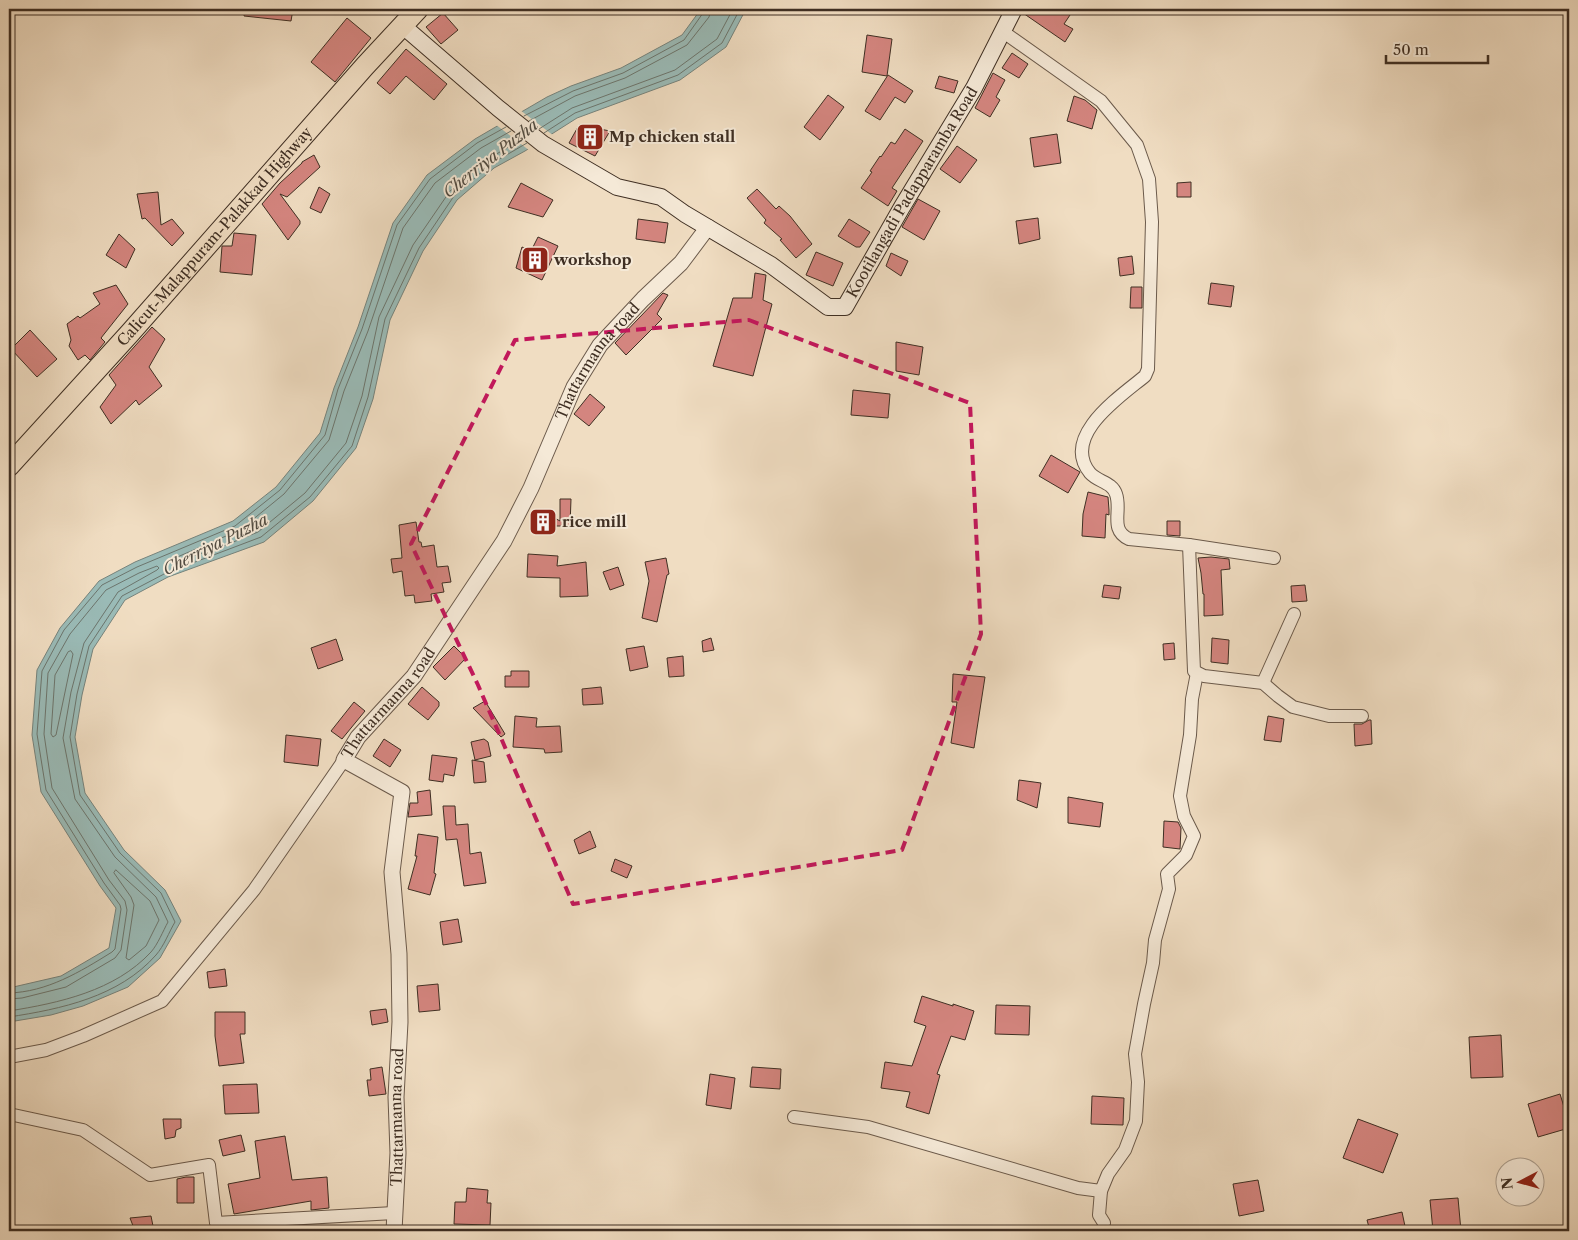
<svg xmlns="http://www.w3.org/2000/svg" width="1578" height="1240" font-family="'Libre Caslon Text',serif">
<rect width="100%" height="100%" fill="#f0ddc2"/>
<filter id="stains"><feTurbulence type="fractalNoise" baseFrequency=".004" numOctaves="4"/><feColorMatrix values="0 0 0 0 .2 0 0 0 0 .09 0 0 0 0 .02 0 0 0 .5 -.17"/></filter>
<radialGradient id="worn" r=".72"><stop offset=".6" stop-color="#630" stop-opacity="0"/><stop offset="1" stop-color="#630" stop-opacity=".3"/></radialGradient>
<polygon fill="#9abbb7" stroke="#76837c" points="701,9 746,9 726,47 680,80 577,118 525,151 494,168 457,200 423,251 390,320 373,399 356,448 313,501 264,542 168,577 125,600 93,649 82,695 75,737 85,793 124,850 165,890 181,921 160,958 128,987 83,1006 51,1015 9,1022 9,988 61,976 109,948 116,908 100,886 41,792 32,735 37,670 60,628 99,581 135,562 233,521 276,487 320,433 334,388 358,327 393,223 427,175 475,139 547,97 571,86 621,68 682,35"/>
<polygon fill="#f0ddc2" points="520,110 554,136 530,151 495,124"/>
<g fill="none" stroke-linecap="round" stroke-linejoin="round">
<g stroke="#6c756d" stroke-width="1">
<polyline points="524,116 573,91 623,73 684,40 703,13 704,9"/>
<polyline points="529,121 575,96 625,78 687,45 709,17 711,9"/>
<polyline points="539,129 572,108 675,70 717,39 733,9"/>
<polyline points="511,131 481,148 435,183 403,228 368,331 344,391 329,440 284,494 240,530 175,558 175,562 221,547 258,532 305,493 346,443 362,396 379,317 413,245 450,191 488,159 522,139"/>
<polyline points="544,133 575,113 678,75 722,43 740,9"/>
<polygon points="71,651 73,654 56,735 53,737 51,734 55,675 68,652"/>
<polygon points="116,870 150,901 159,920 146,946 129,960 126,958 134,905 131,897 114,873"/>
<path d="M9,993C47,992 80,972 112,952L115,949L121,909L120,905L104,883L46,790L37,734L42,671L64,630L102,585L137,567L235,526L280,490L325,435L338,389L362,329L397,225L430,179L477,143L506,127"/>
<path d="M9,999L22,998L66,987L115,958L121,950L127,910L125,901L109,880L52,788L44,734L48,673L70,634L106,590L139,573L157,566L159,568L157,570L118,592L84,643L71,692L63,738L75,799L115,857L156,897L168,922C163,931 158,944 151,952C115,991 59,1003 9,1011"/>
<path d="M9,1017C61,1009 119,997 156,955C164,946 169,932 175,922L161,893L120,853L80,795L70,737L77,694L89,646L122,596L166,573L261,537L310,497L352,446L368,397L385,319L419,248L454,196L491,164L527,143"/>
</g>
</g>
<g fill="#d4857f" stroke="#3f2f23">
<polygon points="245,9 293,9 291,21 244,16"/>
<polygon points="1024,9 1074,9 1064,24 1073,29 1065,42 1023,13"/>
<polygon points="443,13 458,30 441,44 426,27"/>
<polygon points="347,18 371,38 335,82 311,62"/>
<polygon points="867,35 892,39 887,76 862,72"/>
<polygon points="406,49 447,84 434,100 406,76 390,94 377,83"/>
<polygon points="1012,53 1028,64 1019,78 1002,68"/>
<polygon points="993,73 1005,80 996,97 1000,100 990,117 975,108"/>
<polygon points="888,75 913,91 905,103 895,97 880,120 865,111"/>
<polygon points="939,76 958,81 954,93 935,88"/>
<polygon points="828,95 844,107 820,140 804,127"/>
<polygon points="1074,96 1085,100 1097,110 1092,129 1067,121"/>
<polygon points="579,125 610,131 595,156 569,143"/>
<polygon points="905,129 923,141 892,188 897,191 888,206 861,188 872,172 870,171 880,156 881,157 891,142 895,144"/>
<polygon points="1057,134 1061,163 1034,167 1030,138"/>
<polygon points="957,146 977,160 960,183 940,169"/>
<polygon points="314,155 320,167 287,197 280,194 300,221 300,224 288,240 262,204 280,183 302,163 302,162"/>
<polygon points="1191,182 1191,197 1177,197 1177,183"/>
<polygon points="521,183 553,200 543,217 508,207"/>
<polygon points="319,187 330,194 321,213 310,208"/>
<polygon points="757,189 776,209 779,206 790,216 812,244 796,258 780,240 782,239 764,223 766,220 747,198"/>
<polygon points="158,192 161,225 172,219 184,233 172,246 145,218 142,219 137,194"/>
<polygon points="918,199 940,211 924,240 902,227"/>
<polygon points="1038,218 1040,239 1019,244 1016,221"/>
<polygon points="638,219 668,223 665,243 636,239"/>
<polygon points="849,219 870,232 860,247 856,247 838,236"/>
<polygon points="234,233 256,235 252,275 220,272 222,246 232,246"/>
<polygon points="119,234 135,249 126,268 106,255"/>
<polygon points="538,237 558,246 542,280 516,268 522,247 531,251"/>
<polygon points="816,252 843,263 833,286 806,275"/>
<polygon points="891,253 908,261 901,276 886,266"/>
<polygon points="1132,256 1134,274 1120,276 1118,258"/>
<polygon points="755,273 766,275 763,300 772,304 753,376 713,366 733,298 752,298"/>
<polygon points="1211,283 1234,286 1231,307 1208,304"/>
<polygon points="116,285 128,304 101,338 105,342 90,360 85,355 78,360 69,346 71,340 67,324 78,316 80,318 100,304 93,293"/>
<polygon points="1131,287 1142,287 1142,308 1130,308"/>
<polygon points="663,293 668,295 657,314 662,319 626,355 615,343"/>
<polygon points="152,327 165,339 149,367 162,386 139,405 136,400 111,424 100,407 116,385 109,375"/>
<polygon points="30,330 57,359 37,377 11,349"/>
<polygon points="896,342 923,347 919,375 896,371"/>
<polygon points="853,390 890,394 888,418 851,415"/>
<polygon points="590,394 605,407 589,426 574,414"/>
<polygon points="1051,455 1080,472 1068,493 1039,476"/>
<polygon points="1088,492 1108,497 1109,510 1109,515 1106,514 1105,538 1082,536 1083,514"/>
<polygon points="560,499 571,499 570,526 551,526 546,534 531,526 540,510 560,521"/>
<polygon points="1167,521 1180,521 1180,536 1167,535"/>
<polygon points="416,522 419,542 421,542 422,547 434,545 437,567 448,566 451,582 442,583 444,592 431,594 432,601 415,603 414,595 405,596 402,571 393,573 391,559 402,558 399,525"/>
<polygon points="528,554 558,556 557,566 586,562 588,596 560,597 560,578 527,577"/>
<polygon points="1211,557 1229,559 1230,569 1221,570 1223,615 1204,616 1204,594 1203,594 1201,573 1198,558"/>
<polygon points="666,558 669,574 667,575 657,622 642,618 649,581 645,562"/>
<polygon points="618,567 624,585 610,590 603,572"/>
<polygon points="1104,585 1121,587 1119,599 1102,597"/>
<polygon points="1305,585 1307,601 1292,602 1291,586"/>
<polygon points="711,638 714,650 703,652 702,641"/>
<polygon points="1212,638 1229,640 1228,664 1211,662"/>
<polygon points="336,639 343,660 318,669 311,648"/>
<polygon points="1174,643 1175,659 1164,660 1163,644"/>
<polygon points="454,646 466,658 445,680 433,667"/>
<polygon points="644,646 648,667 630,671 626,649"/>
<polygon points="683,656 684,676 669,677 667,658"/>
<polygon points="511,671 529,671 529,687 505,687 505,676 511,676"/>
<polygon points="953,674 985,677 974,748 951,743 957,702 952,702"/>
<polygon points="422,687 439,702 439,706 428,720 408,704"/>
<polygon points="601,687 603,704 583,705 582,689"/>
<polygon points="485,701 505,734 501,737 473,708"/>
<polygon points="354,702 365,711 342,739 331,731"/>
<polygon points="515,716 537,718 536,727 560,726 562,752 545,753 544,749 513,747"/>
<polygon points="1268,716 1284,719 1281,742 1264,740"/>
<polygon points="1369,720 1371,720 1372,744 1355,746 1354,724 1362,724"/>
<polygon points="286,735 321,739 318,766 284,762"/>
<polygon points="384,739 401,750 390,767 373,756"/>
<polygon points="484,739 488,742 491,756 475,760 471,742"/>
<polygon points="432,755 457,758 454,776 444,774 443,782 429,780"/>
<polygon points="472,760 484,762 486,782 474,783"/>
<polygon points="1019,780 1041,783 1037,808 1017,800"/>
<polygon points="430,790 432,815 408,817 410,803 418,803 417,792"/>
<polygon points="1068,797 1103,803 1100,827 1068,823"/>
<polygon points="443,806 455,806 456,825 468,824 470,854 481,852 486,883 464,886 457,839 446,840"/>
<polygon points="1164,821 1178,822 1181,828 1180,849 1163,847"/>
<polygon points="590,831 596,847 579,854 574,840"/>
<polygon points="418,834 438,837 434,873 436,874 430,895 408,889 417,856 415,856"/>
<polygon points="615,859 632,866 627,878 611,871"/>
<polygon points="458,919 462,942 443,945 440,922"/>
<polygon points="225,969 227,986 209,988 207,972"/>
<polygon points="438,984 440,1010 419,1012 417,986"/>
<polygon points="922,996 953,1006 953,1004 974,1011 965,1040 951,1036 937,1074 940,1075 929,1114 906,1107 910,1092 881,1088 885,1062 912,1066 926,1026 914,1022"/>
<polygon points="996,1005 1030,1006 1029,1035 995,1034"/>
<polygon points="386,1009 388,1022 372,1025 370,1011"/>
<polygon points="215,1012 245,1012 245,1034 240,1034 244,1063 219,1066 215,1036"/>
<polygon points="1501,1035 1503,1077 1471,1078 1469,1037"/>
<polygon points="382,1067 386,1094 369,1096 367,1080 371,1080 370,1069"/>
<polygon points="752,1067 781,1069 780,1089 750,1087"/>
<polygon points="710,1074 735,1078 731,1109 706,1105"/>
<polygon points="257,1084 259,1113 225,1114 223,1085"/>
<polygon points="1560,1094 1569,1123 1569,1128 1538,1137 1528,1104"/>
<polygon points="1092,1096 1124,1098 1123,1125 1091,1124"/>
<polygon points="163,1119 181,1119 181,1128 176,1130 175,1137 165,1139"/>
<polygon points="1358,1119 1398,1134 1383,1173 1343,1158"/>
<polygon points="241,1135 245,1151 223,1156 219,1140"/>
<polygon points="285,1136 292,1180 327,1177 329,1208 311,1210 311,1201 234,1214 228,1184 260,1178 255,1141"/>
<polygon points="186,1177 194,1177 194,1203 177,1203 177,1179"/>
<polygon points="1258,1180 1264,1211 1239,1216 1233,1184"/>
<polygon points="467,1188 488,1190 487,1203 491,1203 490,1225 454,1224 455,1202 466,1202"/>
<polygon points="1458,1198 1461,1231 1433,1231 1430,1200"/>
<polygon points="1402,1212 1406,1231 1370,1231 1367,1220"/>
<polygon points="151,1216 154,1231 135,1231 130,1218"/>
</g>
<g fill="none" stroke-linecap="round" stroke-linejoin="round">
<defs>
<g id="minor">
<path d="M1002,31L1101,101L1137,145L1149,179L1152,222L1148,369L1145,376C1121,396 1060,436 1090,473C1098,482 1112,482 1116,494C1122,511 1109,530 1129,539L1189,545L1274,558"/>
<polyline points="1189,545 1194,671 1204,676 1263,683 1278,696 1293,707 1329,716 1362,716"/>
<polyline points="1263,683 1294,614"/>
<polyline points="9,1057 46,1050 83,1036 162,1001 254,890 344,760"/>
<polyline points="9,1114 83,1130 150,1175 209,1165 216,1223 394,1213"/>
<polyline points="794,1117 868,1127 1078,1188 1101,1191"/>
<polyline points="1104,1223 1099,1215 1101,1191 1108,1174 1125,1150 1136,1121 1138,1082 1135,1054 1144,1004 1153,963 1155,940 1169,889 1167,874 1186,855 1194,836 1184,816 1180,796 1190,735 1192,699 1197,673"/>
</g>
<g id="tertiary">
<path id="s1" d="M394,1231L398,1153L396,1097L400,1022L399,954L392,872L402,792L344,760L358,737L414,676L504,541L531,488L574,387L600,345L643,299L681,263L708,227"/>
</g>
<g id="secondary">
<path id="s2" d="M403,26L498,108L543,144L617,187L661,197L685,214L771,265L828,307H845L902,207L974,88L1014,9"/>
</g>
<g id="trunk">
<path id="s3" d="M9,466L130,333L365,66L418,9"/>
</g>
</defs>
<use href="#minor" stroke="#6b5a4b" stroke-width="14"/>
<use href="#tertiary" stroke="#6b5a4b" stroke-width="17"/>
<use href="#secondary" stroke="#3f2f23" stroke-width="18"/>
<use href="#trunk" stroke="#3f2f23" stroke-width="22"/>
<use href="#minor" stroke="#f5e9d7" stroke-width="12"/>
<use href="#tertiary" stroke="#f5e9d7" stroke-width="15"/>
<use href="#secondary" stroke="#f5e9d7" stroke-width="16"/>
<use href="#trunk" stroke="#f0ddc2" stroke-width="20"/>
</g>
<path fill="none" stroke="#c2185b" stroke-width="4" stroke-dasharray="10 6" stroke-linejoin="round" d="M749,320L970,403L981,634L902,850L573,904L478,685L411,544L515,340Z"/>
<defs>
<symbol id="building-square" viewBox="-11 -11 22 22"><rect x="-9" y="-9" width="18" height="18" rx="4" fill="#8f2418" stroke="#f5e9d7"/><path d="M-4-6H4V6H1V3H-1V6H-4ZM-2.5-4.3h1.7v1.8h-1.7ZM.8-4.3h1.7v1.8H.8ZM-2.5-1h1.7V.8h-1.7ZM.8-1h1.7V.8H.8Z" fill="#fff"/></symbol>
</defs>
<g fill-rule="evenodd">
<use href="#building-square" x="574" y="121" width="32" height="32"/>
<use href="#building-square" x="519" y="244" width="32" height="32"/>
<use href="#building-square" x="527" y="506" width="32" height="32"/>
</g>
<g text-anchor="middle" stroke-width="4" stroke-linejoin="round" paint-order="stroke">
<g font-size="15" font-weight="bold" fill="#3f2f23" stroke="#f5e9d7" text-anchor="start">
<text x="609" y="142">Mp chicken stall</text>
<text x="554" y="265">workshop</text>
<text x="562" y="527">rice mill</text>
</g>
<g font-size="15" fill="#3f2f23" stroke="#f5e9d7">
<text dy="5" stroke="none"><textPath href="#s2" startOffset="664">Kootilangadi Padapparamba Road</textPath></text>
<text dy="5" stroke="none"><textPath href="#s3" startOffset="308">Calicut-Malappuram-Palakkad Highway</textPath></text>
<text dy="5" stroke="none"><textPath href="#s1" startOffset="982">Thattarmanna road</textPath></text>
<text dy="5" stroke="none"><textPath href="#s1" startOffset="579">Thattarmanna road</textPath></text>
<text dy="5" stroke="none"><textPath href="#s1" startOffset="114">Thattarmanna road</textPath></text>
</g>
<g font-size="16" font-style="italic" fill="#514b41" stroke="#f5e9d7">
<text transform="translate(490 158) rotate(-38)" y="6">Cherriya Puzha</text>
<text transform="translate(215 544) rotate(-27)" y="6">Cherriya Puzha</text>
</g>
</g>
<rect width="1578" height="1240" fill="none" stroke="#f0ddc2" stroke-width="30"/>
<rect x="10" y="10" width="1558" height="1220" fill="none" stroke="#3f2f23" stroke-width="2.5"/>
<rect x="15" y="15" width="1548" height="1210" fill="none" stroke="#3f2f23"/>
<g transform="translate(1520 1182) rotate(264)"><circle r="24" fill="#f5e9d7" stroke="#ac9f8f"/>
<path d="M0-4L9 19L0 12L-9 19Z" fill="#8f2418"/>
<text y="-8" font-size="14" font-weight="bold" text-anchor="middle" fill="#3f2f23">N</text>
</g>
<path d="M1386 55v8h102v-8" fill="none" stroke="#3f2f23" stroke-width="2.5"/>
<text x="1393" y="55" font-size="15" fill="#3f2f23" stroke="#f5e9d7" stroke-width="4" paint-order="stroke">50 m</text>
<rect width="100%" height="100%" filter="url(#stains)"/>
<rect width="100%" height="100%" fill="url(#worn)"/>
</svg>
